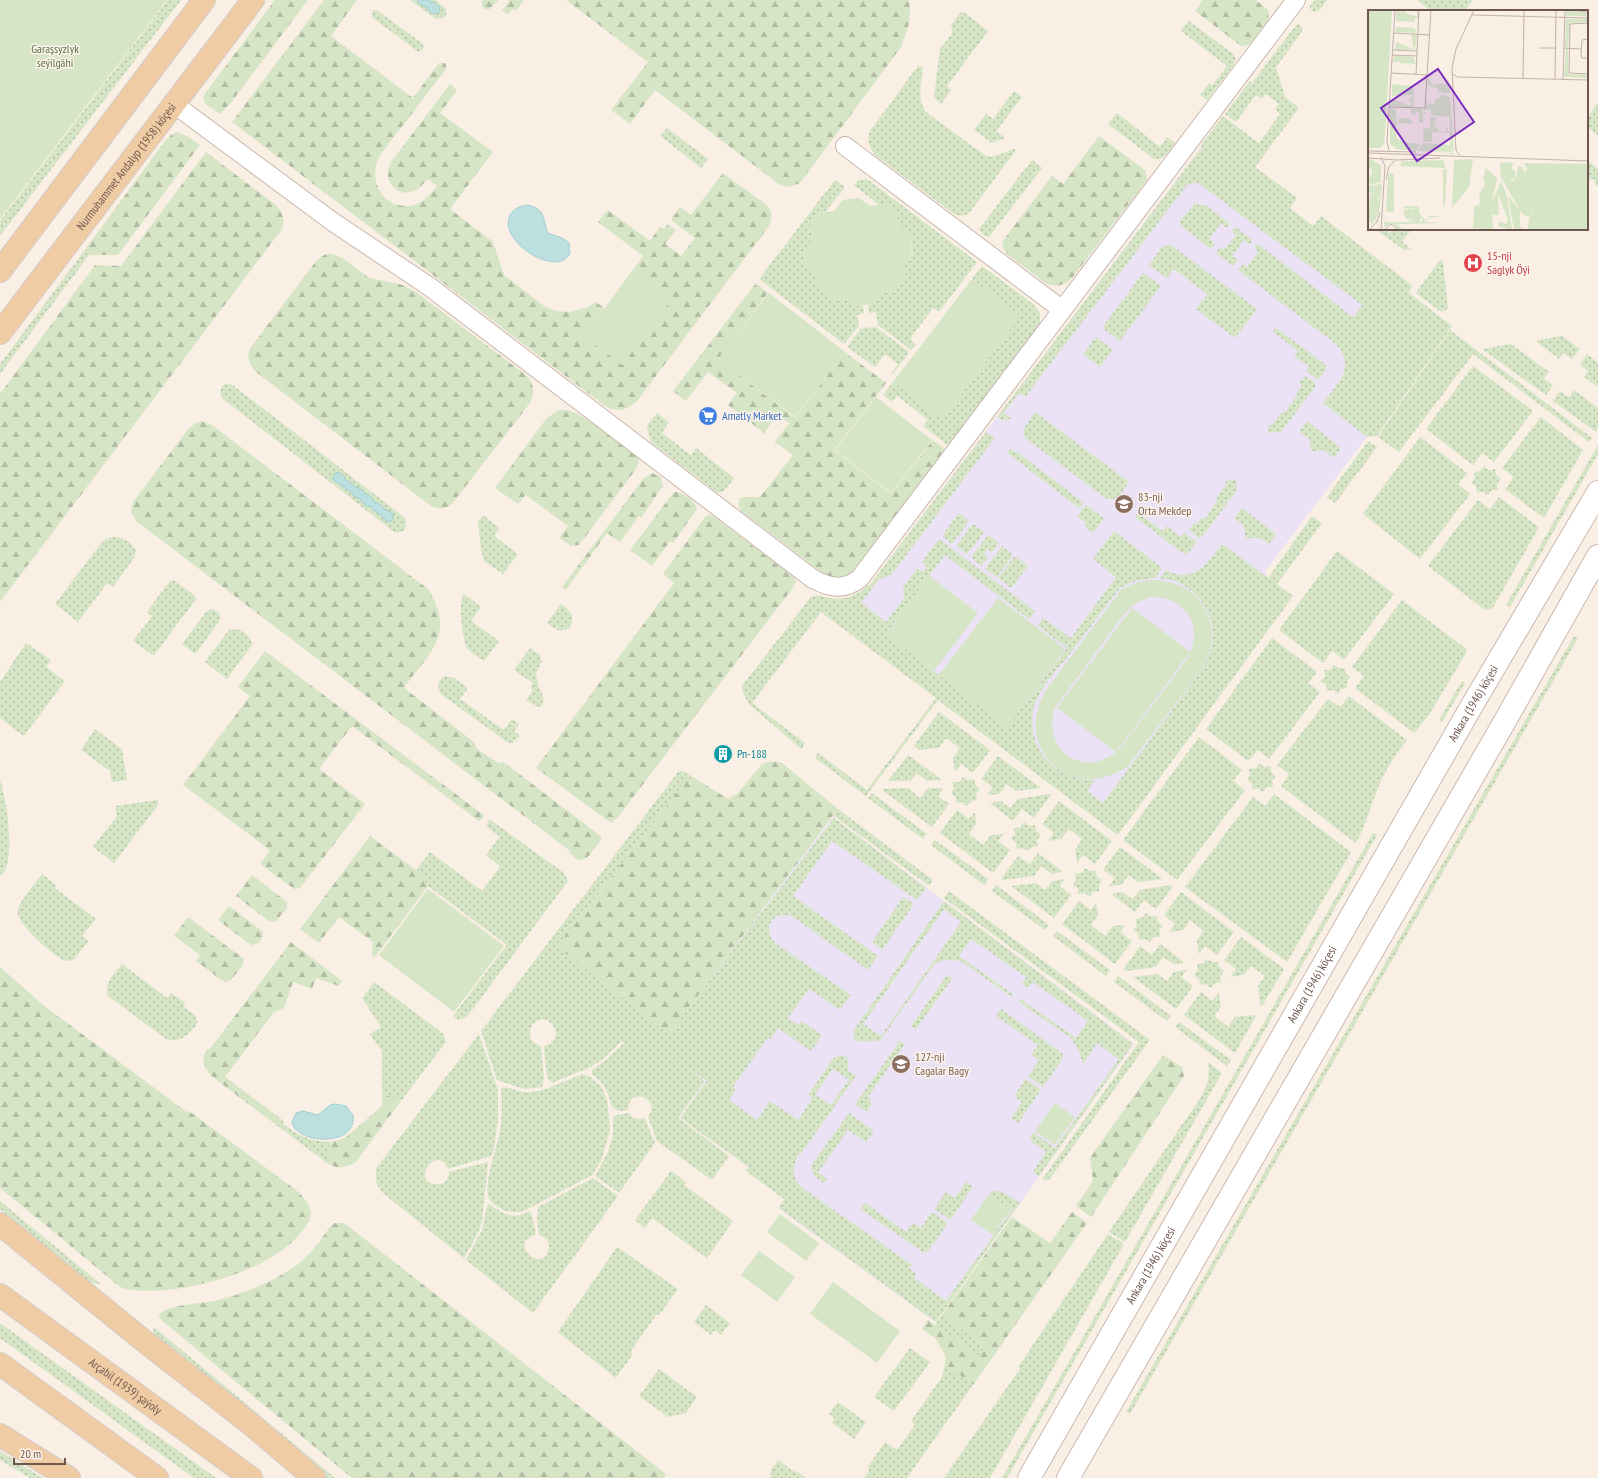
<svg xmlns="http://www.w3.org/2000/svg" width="1598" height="1478" font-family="'PT Sans Narrow',sans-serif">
<defs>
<pattern id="grass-dots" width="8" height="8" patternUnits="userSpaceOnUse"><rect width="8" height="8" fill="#d6e5c5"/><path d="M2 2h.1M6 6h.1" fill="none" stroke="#b2bca2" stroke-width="1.8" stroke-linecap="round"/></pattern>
<pattern id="forest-firs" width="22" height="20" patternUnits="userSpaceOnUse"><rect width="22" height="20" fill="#d6e5c5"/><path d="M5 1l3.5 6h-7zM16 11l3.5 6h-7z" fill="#b2bca2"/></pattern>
</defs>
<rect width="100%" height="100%" fill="#f9efe5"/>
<g fill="#ece2f5">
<polygon points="1202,146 1447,332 1377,436 1367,437 1265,571 1271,593 1118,821 847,615"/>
<polygon points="833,817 1134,1044 935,1322 778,1208 784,1199 746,1171 749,1167 680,1118 706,1081 659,1047"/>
</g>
<g fill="url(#grass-dots)" fill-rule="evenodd">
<polygon points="168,0 181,0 0,236 0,221"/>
<polygon points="410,0 436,0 446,9 446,16 439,19 435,18"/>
<polygon points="1315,0 1327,0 1320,10 1314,12 1309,7"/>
<polygon points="1417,0 1473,0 1465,11 1431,11"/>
<polygon points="373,10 378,11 422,43 424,48 419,52 416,50 373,18 371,16"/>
<polygon points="961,12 965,13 988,31 947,86 951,90 941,104 934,97 940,49 953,32 951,25"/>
<polygon points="1189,21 1232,53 1236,59 1233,66 1207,100 1200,95 1209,83 1212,86 1227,66 1181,31"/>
<path d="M1298,24L1302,27V32L1276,67L1285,97L1299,108L1255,167L1297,198L1290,208L1313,226L1321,216L1413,286L1408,292L1452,326L1377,436L1367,437L1323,403C1338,383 1357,367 1336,344L1238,270L1243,264L1247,267L1258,252L1254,248L1258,244L1353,317L1362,305L1197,182L1187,185L1025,397L1019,393L1004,413L1011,418C1006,423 1002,420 997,417L1202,147L1201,145L1223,116L1259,143L1280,114L1275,109L1279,104L1266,94L1262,99L1256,95L1236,122L1225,114L1250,81L1252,83L1296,25Z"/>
<path d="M918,66L923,67C922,81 916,102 927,113L986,156L992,157L1014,149L1016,150L970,212C966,216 960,217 954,214L875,155C870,148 866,139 870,131Z"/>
<polygon points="1014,91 1022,97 996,131 1005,138 992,143 974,130 986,114 993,119"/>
<polygon points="1598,102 1598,136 1587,126 1587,118"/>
<path d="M1117,113L1160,147L1167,137L1175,143C1169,151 1165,161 1154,159L1108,124Z"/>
<polygon points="667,128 708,159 701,168 660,136"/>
<polygon points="1032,160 1042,168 989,237 985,236 979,229"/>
<polygon points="1587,160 1598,169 1598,186 1596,186 1594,179 1587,180"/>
<polygon points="867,179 977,262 939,312 933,308 910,339 916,344 911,350 878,325 876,312 869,313 868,305 874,304 882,293 896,291 906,278 904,264 913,253 910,236 899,228 897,214 884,204 879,205 854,185 858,180"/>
<polygon points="835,180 845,187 825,212 820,213 810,226 812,240 804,251 806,267 817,276 819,290 833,300 846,298 857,306 863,306 864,313 857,315 859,326 844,344 759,279"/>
<polygon points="1195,203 1207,206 1230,224 1227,228 1221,223 1209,239 1215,244 1211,249 1180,225 1180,221"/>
<polygon points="1235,227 1253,240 1249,245 1244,240 1232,256 1238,260 1233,266 1216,253 1220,247 1224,250 1236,235 1232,231"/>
<polygon points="1375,229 1384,229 1390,233 1393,229 1412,229 1402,242 1411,249 1404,250"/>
<polygon points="1171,245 1257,309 1235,338 1196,309 1207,294 1174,269 1167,278 1149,265 1162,247"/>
<polygon points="84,251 89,255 0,374 0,364"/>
<polygon points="1440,260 1443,261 1448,309 1441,312 1416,293"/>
<polygon points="982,266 1033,304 1040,313 1040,323 949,446 923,426 928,420 897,396 892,402 883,395 893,382 942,420 1021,316 972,279"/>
<polygon points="1143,273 1161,286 1120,341 1102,328"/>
<polygon points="876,327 909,352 892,375 891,374 898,364 885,354 875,367 847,347 861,328"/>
<polygon points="1276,328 1326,365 1326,370 1318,380 1306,371 1309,367 1294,356 1298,351 1273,332"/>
<polygon points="1450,330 1592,438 1589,442 1473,354 1399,452 1378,437"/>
<polygon points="1562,336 1580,349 1572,359 1563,353 1559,359 1537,342 1538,340"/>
<polygon points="1096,337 1113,350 1100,367 1083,354"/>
<polygon points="1511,344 1549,372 1544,379 1553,385 1546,395 1482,349"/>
<polygon points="1587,354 1598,363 1598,387 1584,377 1588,371 1580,364"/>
<polygon points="1473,366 1533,411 1494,462 1482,453 1473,465 1426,429"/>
<polygon points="1305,376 1316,384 1315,387 1281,432 1268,433 1268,425 1272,425 1281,413 1285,412 1298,394 1296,393 1302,385 1299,383"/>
<path d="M225,384H229L234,386L404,517L406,521L405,530L397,533L393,531L223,399C219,393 219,389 225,384Z"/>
<polygon points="1574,390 1598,408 1598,427 1596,432 1553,401 1560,391 1569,397"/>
<path d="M1035,412L1129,482C1123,490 1118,502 1107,499L1025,438L1023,430Z"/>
<polygon points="657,413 669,422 662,433 691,455 696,448 734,478 724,491 718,493 651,442 647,428 648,424"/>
<polygon points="1541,417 1583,450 1544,518 1505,489 1514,477 1502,468"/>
<polygon points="1307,421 1341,448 1334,458 1323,450 1311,451 1310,440 1299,432"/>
<path d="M986,432L995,438L891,575L879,579L861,603L886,622L904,598L903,588L917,568L923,572L927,567L922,562L939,539L1035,611L1029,619L945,555L885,634L1007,727L1067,648L1037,625L1043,618L1071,638L1116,577L1093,559L1114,531L1162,568L1155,578C1141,579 1130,581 1118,590C1102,612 1085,633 1069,655C1056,671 1037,691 1033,711C1030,728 1035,747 1046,759C1059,774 1076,780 1095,780L1087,791L1103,803L1202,670C1219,641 1217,610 1189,589C1181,583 1170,578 1160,579L1166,570C1193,585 1208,563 1222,544L1268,578L1312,516L1322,523L1277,584L1293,596L1118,835L938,700L866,796L815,758L818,753L867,790L936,698L821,612L752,703L805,743L801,749L749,704L743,693L742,686L811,597C818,594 824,597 830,598C844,601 858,595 868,585L869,586Z"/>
<polygon points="1420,437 1467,473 1458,484 1470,494 1420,559 1363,514"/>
<polygon points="1368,441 1377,447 1335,503 1327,497"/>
<polygon points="1598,445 1598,454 1510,607 1506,605"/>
<polygon points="1011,450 1017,452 1084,503 1079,508 1006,452"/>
<polygon points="1484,466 1489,470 1495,469 1496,475 1501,479 1497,484 1498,490 1492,490 1488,495 1483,492 1477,493 1476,486 1471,483 1475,478 1474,472 1480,471"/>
<polygon points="1236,480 1237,490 1202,537 1199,538 1189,530 1194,523 1197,524 1202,517 1205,519 1217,501 1217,497 1226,485 1226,481"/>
<polygon points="1499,497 1539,527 1492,609 1485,610 1428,566 1478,500 1490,509"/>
<polygon points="1086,505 1104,518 1093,533 1086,527 1085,522 1077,516"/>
<polygon points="1242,508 1276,534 1269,544 1260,538 1246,538 1243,525 1234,518"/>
<polygon points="959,513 969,521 952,544 942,536"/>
<polygon points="1138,513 1163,531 1167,526 1181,537 1184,533 1197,542 1189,552 1184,554 1135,517"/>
<polygon points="483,515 499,528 494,536 518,554 503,574 484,561 481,550 478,522"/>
<polygon points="973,524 984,532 967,554 956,546"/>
<polygon points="988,535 999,543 992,552 988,549 984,555 988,558 981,566 971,557"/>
<path d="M115,537C123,538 133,542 136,551L135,556L113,587L107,583L78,622L55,604L102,542L108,538Z"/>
<polygon points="1002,546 1013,555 997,577 985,569"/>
<polygon points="1337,551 1394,594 1344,660 1332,651 1323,663 1279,630"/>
<polygon points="1015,556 1028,566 1011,588 998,578"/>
<polygon points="173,580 194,595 196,599 155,654 153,655 133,641 152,616 147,612 169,582"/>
<path d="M464,594L481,607L471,621L499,641L484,661C479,657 472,654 468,649C462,641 458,601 464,594Z"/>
<polygon points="1402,600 1466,649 1466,653 1429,715 1414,733 1355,688 1364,676 1352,667"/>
<path d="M561,604C570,611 577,617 569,628C560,633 555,629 547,623Z"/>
<polygon points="213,609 220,614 220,618 219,622 195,654 182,644 206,612"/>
<path d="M234,629C241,629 252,636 252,645L227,679L205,662L229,630Z"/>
<polygon points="1574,636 1578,638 1130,1414 1126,1412"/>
<polygon points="1272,638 1317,672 1308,683 1320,692 1269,759 1258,750 1248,761 1206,729"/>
<polygon points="26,643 51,660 46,667 65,681 24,736 0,718 0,682"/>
<polygon points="530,648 540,655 542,661 536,673 538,685 544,699 542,705 538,707 526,700 533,690 530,688 533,683 514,670"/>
<polygon points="1334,665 1339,668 1345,668 1346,674 1350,677 1347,682 1347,688 1341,689 1338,694 1333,690 1327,691 1326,685 1321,681 1325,677 1324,670 1330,670"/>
<path d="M445,676L454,678L468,688L460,699L504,730L512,719L519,724L514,731L520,736L512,743L507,742L442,695C436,687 437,681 445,676Z"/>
<polygon points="1462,681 1465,683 1442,722 1439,720"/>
<path d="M1349,696L1407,740C1396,754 1386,769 1379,785C1371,804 1366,825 1356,843L1281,786L1289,774L1277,765L1328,699L1340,707Z"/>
<polygon points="939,712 990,750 973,773 961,764 955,772 953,758 960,748 946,738 939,748 919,750 914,746"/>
<polygon points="95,729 122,749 127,780 112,782 110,771 81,750"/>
<polygon points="1199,737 1242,770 1233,781 1245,790 1177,880 1123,840"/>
<polygon points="908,755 942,780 927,781 917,773 911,781 888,781"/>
<polygon points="998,756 1041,788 1016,791 1007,784 999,794 987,795 993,787 981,779"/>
<polygon points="1259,763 1264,767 1270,766 1271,772 1276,776 1272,781 1273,787 1267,787 1263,792 1259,789 1252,789 1252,783 1247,780 1250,775 1249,769 1256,768"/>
<path d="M682,771L693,777L685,782L558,945L566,954L669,1034L659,1047L834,818L926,888L917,900L832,841L793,896L878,956L868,970L793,917C774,909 761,927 775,943L851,995L840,1010L809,989L788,1018L798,1025L801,1021L822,1035L811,1051L778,1028L771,1039L768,1037L733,1087L736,1090L729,1100L757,1120L770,1101L798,1120L813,1098L808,1095L833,1059C844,1050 852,1059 847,1070L856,1076L852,1082L833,1069L815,1094L831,1105L848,1081L851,1083L800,1155L799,1154C791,1169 791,1178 804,1189L912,1265L909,1268L916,1274L914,1278L946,1301L1012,1210L990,1194L992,1191C1003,1190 1011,1197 1020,1203L936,1322L779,1208L784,1199L746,1171L749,1167L680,1118L707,1081L660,1048L705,1081L678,1118L729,1156L712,1180L657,1141L648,1117C663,1099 628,1085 628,1110L619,1111L612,1107C609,1093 604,1083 592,1074V1070L606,1060L624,1043L622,1041L604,1058L591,1067L552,1083L547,1078L544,1046C567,1041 552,1011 535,1022C533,1024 530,1027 530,1030C528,1038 534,1045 541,1046L544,1078L542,1087L524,1089L497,1080L481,1031L678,772Z"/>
<polygon points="963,777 968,780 974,779 975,785 980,789 976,794 977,800 971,801 967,806 962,802 957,803 956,797 951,793 954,788 953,782 959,782"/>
<path d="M0,780C6,798 17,862 1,875H0Z"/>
<polygon points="908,788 920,798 928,788 943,788 938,796 949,804 932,827 882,790 882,789"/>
<polygon points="872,793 927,834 923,839 868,798"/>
<polygon points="1049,794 1051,795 1034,818 1022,809 1013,821 990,803 1001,801 1010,808 1018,799"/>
<polygon points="1274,794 1351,852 1287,962 1185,887 1253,797 1265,806"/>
<polygon points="158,800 158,805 114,863 93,847 117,816 115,806"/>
<polygon points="1059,801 1112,841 1095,864 1083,855 1077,863 1075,850 1082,839 1069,829 1061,839 1048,841 1054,833 1042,824"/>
<polygon points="838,809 933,880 929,886 834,816"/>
<polygon points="957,810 969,819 975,812 976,824 969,834 983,845 991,835 1004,834 998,841 1010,850 993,873 940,833"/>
<polygon points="489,819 564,873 568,881 467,1017 459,1020 453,1016 507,945 428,886 416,870 430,852 482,891 500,866 486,855 500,837 486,826"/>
<polygon points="1024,822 1029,826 1035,825 1036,831 1041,835 1037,840 1038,846 1032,847 1028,851 1023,848 1017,849 1016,843 1011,839 1015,834 1014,828 1020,827"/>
<polygon points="1373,833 1377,835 1007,1478 1002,1478"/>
<polygon points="935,840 988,879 984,885 931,845"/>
<polygon points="1120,847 1163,879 1138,882 1129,875 1121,885 1109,886 1115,878 1103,870"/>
<polygon points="1038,853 1063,872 1052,874 1041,866 1034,876 1003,880 1001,879 1018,856 1030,864"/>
<polygon points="1085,868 1090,871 1096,871 1097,877 1102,880 1099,885 1099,891 1093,892 1090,897 1085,893 1078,894 1078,888 1073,885 1076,880 1075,874 1082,873"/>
<path d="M42,874L56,885L55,888L96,919L82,936L89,941L73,960L64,961C53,954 15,924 18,910C19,902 37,881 42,874Z"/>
<polygon points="1065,879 1060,886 1071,895 1054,918 1011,886 1035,883 1045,890 1052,881"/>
<polygon points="996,885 1049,925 1045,930 992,891"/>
<polygon points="1171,885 1173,886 1156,909 1144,900 1135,912 1111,894 1122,892 1132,899 1140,890"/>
<polygon points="949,891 1150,1040 1049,1180 1042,1180 1139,1042 944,898"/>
<polygon points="1181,892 1234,932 1217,955 1205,946 1199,954 1197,940 1204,931 1190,920 1183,930 1170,932 1175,924 1164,915"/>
<polygon points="903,897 914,904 882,950 872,942"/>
<path d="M944,901L1133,1044L1039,1176L1034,1173V1170L1046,1152L1031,1141L1030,1137L1033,1132L1055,1148L1119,1059L1097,1043L1083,1064L1078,1049L1071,1038L1019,1002L1020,999L1076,1038L1088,1021L1033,982L1028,988L1022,984L1026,977L971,939L959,956L1014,995L1012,997L962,962C951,959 940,958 932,967L880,1041C872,1039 846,1049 856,1027ZM944,909L961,922L881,1036L863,1024Z"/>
<polygon points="1079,901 1091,910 1096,903 1098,915 1091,925 1105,936 1113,926 1125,925 1120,932 1132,941 1115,964 1062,924"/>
<polygon points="1146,913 1151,916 1157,916 1158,922 1163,926 1159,931 1160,937 1154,937 1150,942 1145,939 1139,940 1138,933 1133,930 1137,925 1136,919 1142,918"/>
<polygon points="1057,931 1110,970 1106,976 1053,936"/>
<polygon points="1241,937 1284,969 1262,1006 1260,1005 1258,986 1265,976 1251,966 1244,975 1230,977 1236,969 1224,960"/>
<polygon points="1160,944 1185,963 1174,964 1163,957 1156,967 1125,971 1123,970 1140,946 1152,955"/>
<polygon points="1207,959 1212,962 1218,962 1219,967 1224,971 1220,976 1221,982 1215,983 1211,988 1206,984 1200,985 1199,979 1194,975 1198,970 1197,964 1203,963"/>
<path d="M122,964L167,998L172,993L185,1003L183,1006L195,1015L198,1022C189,1034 183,1043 166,1039L108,996C103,984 115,973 122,964Z"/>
<polygon points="1187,970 1181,977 1193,986 1176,1009 1133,977 1157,974 1167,981 1174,972"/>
<polygon points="947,975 952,979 916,1029 911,1026"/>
<polygon points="1118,976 1171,1016 1167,1021 1114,982"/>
<polygon points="374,982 441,1032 444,1035 446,1042 401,1101 382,1093 382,1051 370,1034 381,1027 362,998"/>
<polygon points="1201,992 1212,1001 1219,993 1221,1007 1214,1016 1228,1027 1235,1017 1255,1015 1256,1016 1235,1053 1184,1015"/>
<polygon points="1001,1009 1063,1054 1062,1060 1043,1087 1028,1076 1039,1060 1031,1055 1038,1045 996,1016"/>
<polygon points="1179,1022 1231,1060 1227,1066 1175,1027"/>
<path d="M479,1034L498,1090V1121L493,1153L491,1156L448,1169C438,1143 410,1181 435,1184C443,1186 449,1180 449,1172L488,1162L482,1222L476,1237L464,1258L383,1193C376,1185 374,1178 377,1167Z"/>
<polygon points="900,1041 905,1044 868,1097 871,1099 869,1102 872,1104 867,1112 855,1104"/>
<path d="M1208,1062L1222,1073L1125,1242L1109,1232L1201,1097C1209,1082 1210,1078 1208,1062Z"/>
<path d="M583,1074L590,1077L601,1086L607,1100L610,1129L602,1159L592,1175L526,1210C517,1213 508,1213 500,1208C497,1206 492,1203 490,1200C481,1189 498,1145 500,1131C502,1117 502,1102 501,1088C510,1086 515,1091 523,1092C530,1093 537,1091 543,1090Z"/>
<polygon points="1026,1079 1041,1090 1018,1123 1011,1118 1022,1102 1014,1096"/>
<path d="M629,1113C633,1120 639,1120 645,1118L655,1143L619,1193L595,1176L608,1152L613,1136V1119L616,1115Z"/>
<path d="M849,1113L874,1131L866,1142L848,1130L818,1172L827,1179L824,1183C817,1178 810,1174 812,1164Z"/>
<path d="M280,1118L284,1122L283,1124C301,1137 309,1141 331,1142L327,1163L275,1124Z"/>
<polygon points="671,1171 686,1182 684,1185 733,1221 707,1258 652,1218 645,1228 635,1220"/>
<path d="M593,1178L618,1196L533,1313L466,1260L482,1230L487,1206L489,1204C502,1213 515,1221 530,1211L533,1219L536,1235C504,1242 548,1280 549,1244L547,1239L539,1235L537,1218L538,1207Z"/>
<polygon points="966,1182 973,1187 950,1220 934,1209 946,1192 955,1198"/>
<polygon points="0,1201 102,1285 90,1282 85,1279 0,1209"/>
<polygon points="865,1203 906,1232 913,1223 921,1228 932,1212 948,1223 929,1250 925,1253 923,1252 860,1209"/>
<polygon points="1108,1234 1124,1244 990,1478 944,1478 1020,1369 1018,1367"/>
<polygon points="617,1247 678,1289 660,1314 656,1315 631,1351 632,1355 616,1378 558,1332"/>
<polygon points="706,1305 730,1323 721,1335 715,1330 711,1335 694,1322"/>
<path d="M942,1315C956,1325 974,1335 983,1349L978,1355L935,1325Z"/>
<polygon points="0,1323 216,1478 194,1478 0,1338"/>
<polygon points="154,1327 335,1478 326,1478 154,1335 153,1332"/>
<polygon points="910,1348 930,1362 894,1411 874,1397"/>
<polygon points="945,1364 973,1385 907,1478 864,1478 869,1471 868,1467 885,1442 897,1450 915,1425 911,1421 942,1377"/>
<polygon points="659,1369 697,1397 686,1413 668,1417 639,1396"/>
<polygon points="838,1402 866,1422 854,1439 832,1423 835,1419 829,1414"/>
<polygon points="0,1451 43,1478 30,1478 0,1460"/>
<polygon points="778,1460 793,1471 799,1473 806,1478 770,1478 771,1470"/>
</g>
<g fill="url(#forest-firs)">
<path d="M275,0H308L233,100L220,114C213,109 201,104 204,95Z"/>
<path d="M324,0H357L331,36L413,98L439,63H445L446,65V69L380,155C363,187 394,220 424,200C429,196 433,191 437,186L428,179L417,190L404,193C389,188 384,177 391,162L450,84L457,90L440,113L493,152L450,209L493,242L504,275L544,306L556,311L569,312L588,307L596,302L604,308L584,336L671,300L632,271L643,256L598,222L608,210L650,241L660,227L664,229L668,224L676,230L665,244L681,256L695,238L671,220L680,207L691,215L723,173L768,206C773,213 772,219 769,226L637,401C627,410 618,413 605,406L232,122Z"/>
<polygon points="482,0 498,0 490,9 485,9 482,6"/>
<polygon points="510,0 524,0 516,11 512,9 508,15 502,11"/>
<polygon points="566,0 909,0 910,10 909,24 901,47 800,183 790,187 780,185 655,90 630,124 611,110 648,62"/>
<path d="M1203,0H1256L1268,10L1269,20C1263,28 1253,48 1241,46L1195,11Z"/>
<polygon points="177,132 189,137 200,145 118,255 89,255 84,251 165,141 171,135"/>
<path d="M1099,136L1145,170L1147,180L1072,278C1064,286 1055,288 1045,283L1007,254L1002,246L1003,241L1052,176L1063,184Z"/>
<path d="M206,152L277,206C283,213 285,220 282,229L0,602V394L95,265L121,266Z"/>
<path d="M330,253L344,259L369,278L400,284L416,292L526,375C534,383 535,392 530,403L452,504C443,510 436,510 427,503L256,372C249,364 246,357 251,347L317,260L324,255Z"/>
<path d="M756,283L768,293L718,359L795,418L845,352L886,383L834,450L891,494L933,440L946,450L854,570C846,580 835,580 824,574L741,511L739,507V499L743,497H760L793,455L775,442L789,423L778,414L764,433L728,405L737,393L708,372L686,401L673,391Z"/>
<path d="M558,410C564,409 570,410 576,413C587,419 636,451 639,461L636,469L579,545L571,546L559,538L568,526L526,495L518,504L495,488L546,419Z"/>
<path d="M201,421L212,425L428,589C457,636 428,653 404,688L474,742L477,749L500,764L502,761L602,837C597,844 589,861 580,860C576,859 572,855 569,853L570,851L136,521L131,512L133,502L189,428L196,423Z"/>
<polygon points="652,473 661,477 663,486 641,518 639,516 620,542 607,533 566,590 562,587 644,478"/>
<path d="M674,492C682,491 696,501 697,509L673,543L670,541L652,566L630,550Z"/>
<polygon points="709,515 713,516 795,578 796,581 792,589 618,817 611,823 536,768 674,583 663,574 705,517"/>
<polygon points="265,651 485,816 479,821 352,726 319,769 365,804 300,888 294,889 260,864 270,850 183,785 250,696 238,687"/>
<polygon points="771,761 782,763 838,809 669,1034 566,954 558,945 685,782 693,777 728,799 738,793 762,764"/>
<polygon points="370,836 416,870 428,886 374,958 372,955 373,942 339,917 319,943 300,929"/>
<polygon points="252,875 287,902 287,908 275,922 269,921 236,896"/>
<polygon points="229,906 262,931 263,936 259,943 251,945 218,920"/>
<polygon points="188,917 244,959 243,965 230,981 224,982 196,961 200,955 174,936"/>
<path d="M291,942L342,981L339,986L316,978L312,989L293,982L284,1008L274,1012L225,1077L280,1118L275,1124L214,1078C205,1070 200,1060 207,1049L209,1050Z"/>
<path d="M0,967L43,1005L188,1113L189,1111L296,1190C315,1208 316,1217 297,1237C264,1274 173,1298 125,1289C118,1287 103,1272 96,1267C64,1240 32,1214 0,1188Z"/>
<polygon points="1163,1055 1182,1067 1184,1076 1091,1217 1076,1206 1093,1181 1090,1158"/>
<path d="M382,1093L401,1101L355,1163C344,1168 337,1169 327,1163L331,1142L345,1138L382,1106Z"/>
<polygon points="1072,1212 1087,1223 973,1385 945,1364 946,1357 936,1339 922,1329 928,1320 978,1355 983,1349 980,1344 942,1315 1012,1217 1050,1243"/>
<path d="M335,1223H343L348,1226L666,1474L664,1478H352L160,1319L159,1315C168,1304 203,1304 218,1300C246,1293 284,1278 305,1258C315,1249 323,1237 330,1227Z"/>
</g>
<g fill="#d6e5c5" fill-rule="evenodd">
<polygon points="0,0 167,0 0,219"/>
<polygon points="859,198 870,206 884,204 897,214 899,228 910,236 912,253 904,264 906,278 896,291 882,293 874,304 857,306 846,298 832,300 819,289 817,276 806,267 804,251 812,240 810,226 821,213 834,211 843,200"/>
<polygon points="632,271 671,300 622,365 584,336"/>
<polygon points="972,279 1021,316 942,420 893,382"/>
<polygon points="769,293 845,352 795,417 718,359"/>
<polygon points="876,397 932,440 891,493 835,450"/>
<polygon points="929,576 978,613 934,671 885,635"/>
<path d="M1151,580C1202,580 1227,625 1202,669L1128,766C1072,805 1011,749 1046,690L1121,590C1131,584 1139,581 1151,580ZM1151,597C1187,597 1205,627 1187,659L1121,747C1089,781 1043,755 1054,709L1125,613C1133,605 1140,600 1151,597Z"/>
<polygon points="998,598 1065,649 1007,727 939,675"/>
<polygon points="1132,608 1190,652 1116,752 1057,708"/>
<polygon points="428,889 504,946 454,1012 379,955"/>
<polygon points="1055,1103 1075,1117 1055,1145 1035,1131"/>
<polygon points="989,1194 1011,1209 993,1235 971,1220"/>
<polygon points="780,1214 819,1243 806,1261 767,1232"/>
<polygon points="759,1251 795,1277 777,1302 741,1275"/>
<polygon points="833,1282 900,1331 877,1363 810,1314"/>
</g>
<g fill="#bcdfe0" stroke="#a4cfd1">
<polygon points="418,0 430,0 430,2 434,3 440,7 439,12 434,14 428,10 428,7 425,7 418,3"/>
<path d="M528,205C547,210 542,219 548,233L562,238L569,243L570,253C559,279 497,242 510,215C514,208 521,206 528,205Z"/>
<path d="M339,472L345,477V480C350,481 352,483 355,488L358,487L364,492V494H367L374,500V502C379,503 382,505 385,510H387L393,514V520L387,522L382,517V515C376,513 374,511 371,506L368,507L362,502L360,498L358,499L352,494V492C346,490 345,489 341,484H339L333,480L334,474Z"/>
<path d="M335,1104L346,1106L353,1115C358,1148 295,1144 292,1122L296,1113L303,1111L318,1115L330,1105Z"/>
</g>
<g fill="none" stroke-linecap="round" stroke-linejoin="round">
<defs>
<g id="street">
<path d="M174,104L333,222L430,287L813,579C830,588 844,591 860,578L1296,0"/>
<polyline points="845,146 1061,309"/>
</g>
<g id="secondary">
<path id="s1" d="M1029,1478L1474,702L1598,492"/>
<polyline points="1068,1478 1505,721 1598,556"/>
</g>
<g id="primary">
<polyline points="0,271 204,0"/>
<path id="s2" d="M0,333L253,0"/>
<polyline points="0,1224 144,1341 252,1425 314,1478"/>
<path id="s3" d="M0,1295L251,1478"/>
<polyline points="0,1364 157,1478"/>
<polyline points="0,1435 69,1478"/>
</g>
</defs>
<use href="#street" stroke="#c9b7ad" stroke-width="20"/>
<use href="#secondary" stroke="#ceb8ae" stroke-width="24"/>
<use href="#primary" stroke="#d4ccca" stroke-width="24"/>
<use href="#street" stroke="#fff" stroke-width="18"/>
<use href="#secondary" stroke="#fff" stroke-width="22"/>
<use href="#primary" stroke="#f0cca5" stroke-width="22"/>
</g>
<defs>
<symbol id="hospital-disc" viewBox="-11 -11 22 22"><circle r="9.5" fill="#e0444e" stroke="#fdf4eb"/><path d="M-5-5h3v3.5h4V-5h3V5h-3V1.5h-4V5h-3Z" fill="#fff"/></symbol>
<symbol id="supermarket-disc" viewBox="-11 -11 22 22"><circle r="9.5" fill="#3f7fe0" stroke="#fdf4eb"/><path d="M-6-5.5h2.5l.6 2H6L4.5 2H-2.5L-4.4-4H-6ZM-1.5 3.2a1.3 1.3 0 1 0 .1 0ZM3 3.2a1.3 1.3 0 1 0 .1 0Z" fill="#fff"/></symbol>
<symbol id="school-disc" viewBox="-11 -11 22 22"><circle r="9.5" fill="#8d6e63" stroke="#fdf4eb"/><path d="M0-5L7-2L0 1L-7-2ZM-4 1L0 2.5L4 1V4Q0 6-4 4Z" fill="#fff"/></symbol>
<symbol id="building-disc" viewBox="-11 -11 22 22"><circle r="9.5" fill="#0f9aa8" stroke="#fdf4eb"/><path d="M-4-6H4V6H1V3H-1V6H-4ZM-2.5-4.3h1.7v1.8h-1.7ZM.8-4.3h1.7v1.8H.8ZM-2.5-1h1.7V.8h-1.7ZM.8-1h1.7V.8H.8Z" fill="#fff"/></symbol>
</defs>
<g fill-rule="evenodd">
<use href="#hospital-disc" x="1462" y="252" width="22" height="22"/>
<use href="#supermarket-disc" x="697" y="405" width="22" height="22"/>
<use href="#school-disc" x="1113" y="493" width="22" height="22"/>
<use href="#building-disc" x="712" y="743" width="22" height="22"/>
<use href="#school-disc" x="890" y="1053" width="22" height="22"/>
</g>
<g text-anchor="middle" stroke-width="3" stroke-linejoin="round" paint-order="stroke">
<g font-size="12" fill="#597347" stroke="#fdf4eb">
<text x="55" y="53">Garaşsyzlyk<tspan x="55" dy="14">seýilgähi</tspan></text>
</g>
<g font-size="12" fill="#6f564e" stroke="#fdf4eb">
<text dy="4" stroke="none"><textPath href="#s2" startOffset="209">Nurmuhammet Andalyp (1958) köçesi</textPath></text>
<text dy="4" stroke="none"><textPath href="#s1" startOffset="893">Ankara (1946) köçesi</textPath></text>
<text dy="4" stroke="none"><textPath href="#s1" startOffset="569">Ankara (1946) köçesi</textPath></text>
<text dy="4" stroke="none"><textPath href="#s1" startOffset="245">Ankara (1946) köçesi</textPath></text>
<text dy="4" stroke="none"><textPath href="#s3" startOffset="155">Arçabil (1939) şaýoly</textPath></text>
</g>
<g font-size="12" fill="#be3a42" stroke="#fdf4eb" text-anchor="start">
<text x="1487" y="260">15-nji<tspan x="1487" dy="14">Saglyk Öýi</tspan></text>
</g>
<g font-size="12" fill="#366cbe" stroke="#fdf4eb" text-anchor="start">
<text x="722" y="420">Amatly Market</text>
</g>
<g font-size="12" fill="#785e54" stroke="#fdf4eb" text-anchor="start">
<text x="1138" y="501">83-nji<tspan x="1138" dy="14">Orta Mekdep</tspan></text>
<text x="915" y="1061">127-nji<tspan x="915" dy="14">Cagalar Bagy</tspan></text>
</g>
<g font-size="12" fill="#0d838f" stroke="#fdf4eb" text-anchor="start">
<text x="737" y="758">Рп-188</text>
</g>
</g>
<g transform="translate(1368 10)">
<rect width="220" height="220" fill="#f9efe5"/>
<path d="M198,0L220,3V6H198ZM198,9H220V12L202,13L200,37H197ZM198,39H200V64L220,65V68L196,67ZM60,67L64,74H81L76,73L81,71L82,83H74L73,80L72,84L69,78L60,77L69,76L60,75L59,89ZM72,85L73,88L74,85L82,87L86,142L85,144H77L86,142L82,135V107L60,105H63V100H57V105H60H57L56,104L59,89V99L60,93L67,95L66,90L72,88ZM62,107H68L67,112H63L67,113L66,120L69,115L70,121L78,122V116L81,123L67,122L64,123V132L55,131L56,109V118L62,119ZM0,148L13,155V172L2,175V170L0,175V163L1,169L4,163H9H4L3,157L0,163ZM13,174L14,175L11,203V200L8,210L0,218L9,203L11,186L10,184L0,183L1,176ZM36,196H51V203L57,210V212H59L58,210L62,206H74L60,208L59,212L74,213L75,196L74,213L29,214L35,220H31L24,213L16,217L17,204V212H26V205L23,204L26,205V212H54V207L51,211L53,212L38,211L46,210V198H37L36,211Z" fill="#d6e5c5"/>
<path d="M28,0H36L39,4L49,6V2L45,0H51L50,8H47L46,12L28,11ZM28,17L46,18L49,23L27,22ZM43,25H49L47,39L27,40L28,32L46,39ZM26,45L45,47L48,54L32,53V51L25,53ZM24,74L45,76L46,85L24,86ZM43,87H46L45,97L22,96L24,89L42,96L44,92L40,91ZM22,98L28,99L29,128L35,132L53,134L48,141L29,139L22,134ZM43,99H55V113L51,112V102H48L47,105L42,103ZM31,108L42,109L44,113L55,114L30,113ZM55,133L82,135L85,142L50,141ZM105,149L101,177L84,198L86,150ZM75,150L78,158L32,156L34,151ZM132,152L146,153L143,158L147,161V168L142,169L145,171L148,167L150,156L154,157L156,162L159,159L156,153L220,154V220H160L161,209L168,196L161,207L154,204L133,167ZM118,158L129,168L124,192L133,171L139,186L144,220L130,216L131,211L138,214L140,210L130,184L131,205H125L124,198L125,220L105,218L106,197L112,194L111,185L117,174L115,169ZM75,159H79L77,195H75ZM26,163V202H18L20,164ZM2,184H10V199L6,209L0,214ZM140,185L152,201V216L158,220H146Z" fill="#d6e5c5"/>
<path d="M0,0H24L17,125L16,133L12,138H0ZM36.5 204a5.5 5.5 0 1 1 11 0a5.5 5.5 0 1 1-11 0Z" fill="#d6e5c5"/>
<path fill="none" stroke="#c2b2a9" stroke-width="1" d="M202,0L220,2M104,5L220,8M220,13L202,14L201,63L220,64M26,23L62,25M220,29L214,30L213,45L214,48H220M171,38H188M196,38L213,39M25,40L49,41M24,45L49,46M23,63L59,65L63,0M48,64L51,0M84,64L90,67L220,70M155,69L156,0M187,69L188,0M195,69L197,0M21,97L57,98L59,65M0,141L48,142M21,141L19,132L27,0M0,143L220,151M92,145L88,141L84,58L88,39L106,0M0,148L29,150L72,148M18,170L21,156L27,151M1,220L9,212L12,202M13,220L17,156L13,147M16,220L23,214L30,220"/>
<path fill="#7b2cbf" fill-opacity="0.15" stroke="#7b2cbf" stroke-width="2" d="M70,59L106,112L49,151L13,98Z"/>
<rect width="220" height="220" fill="none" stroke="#6f564e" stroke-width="2"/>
</g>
<path d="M14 1458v6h51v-6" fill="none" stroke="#6f564e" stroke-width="2"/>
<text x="20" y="1458" font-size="12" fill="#6f564e" stroke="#fdf4eb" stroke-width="3" paint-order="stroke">20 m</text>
</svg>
